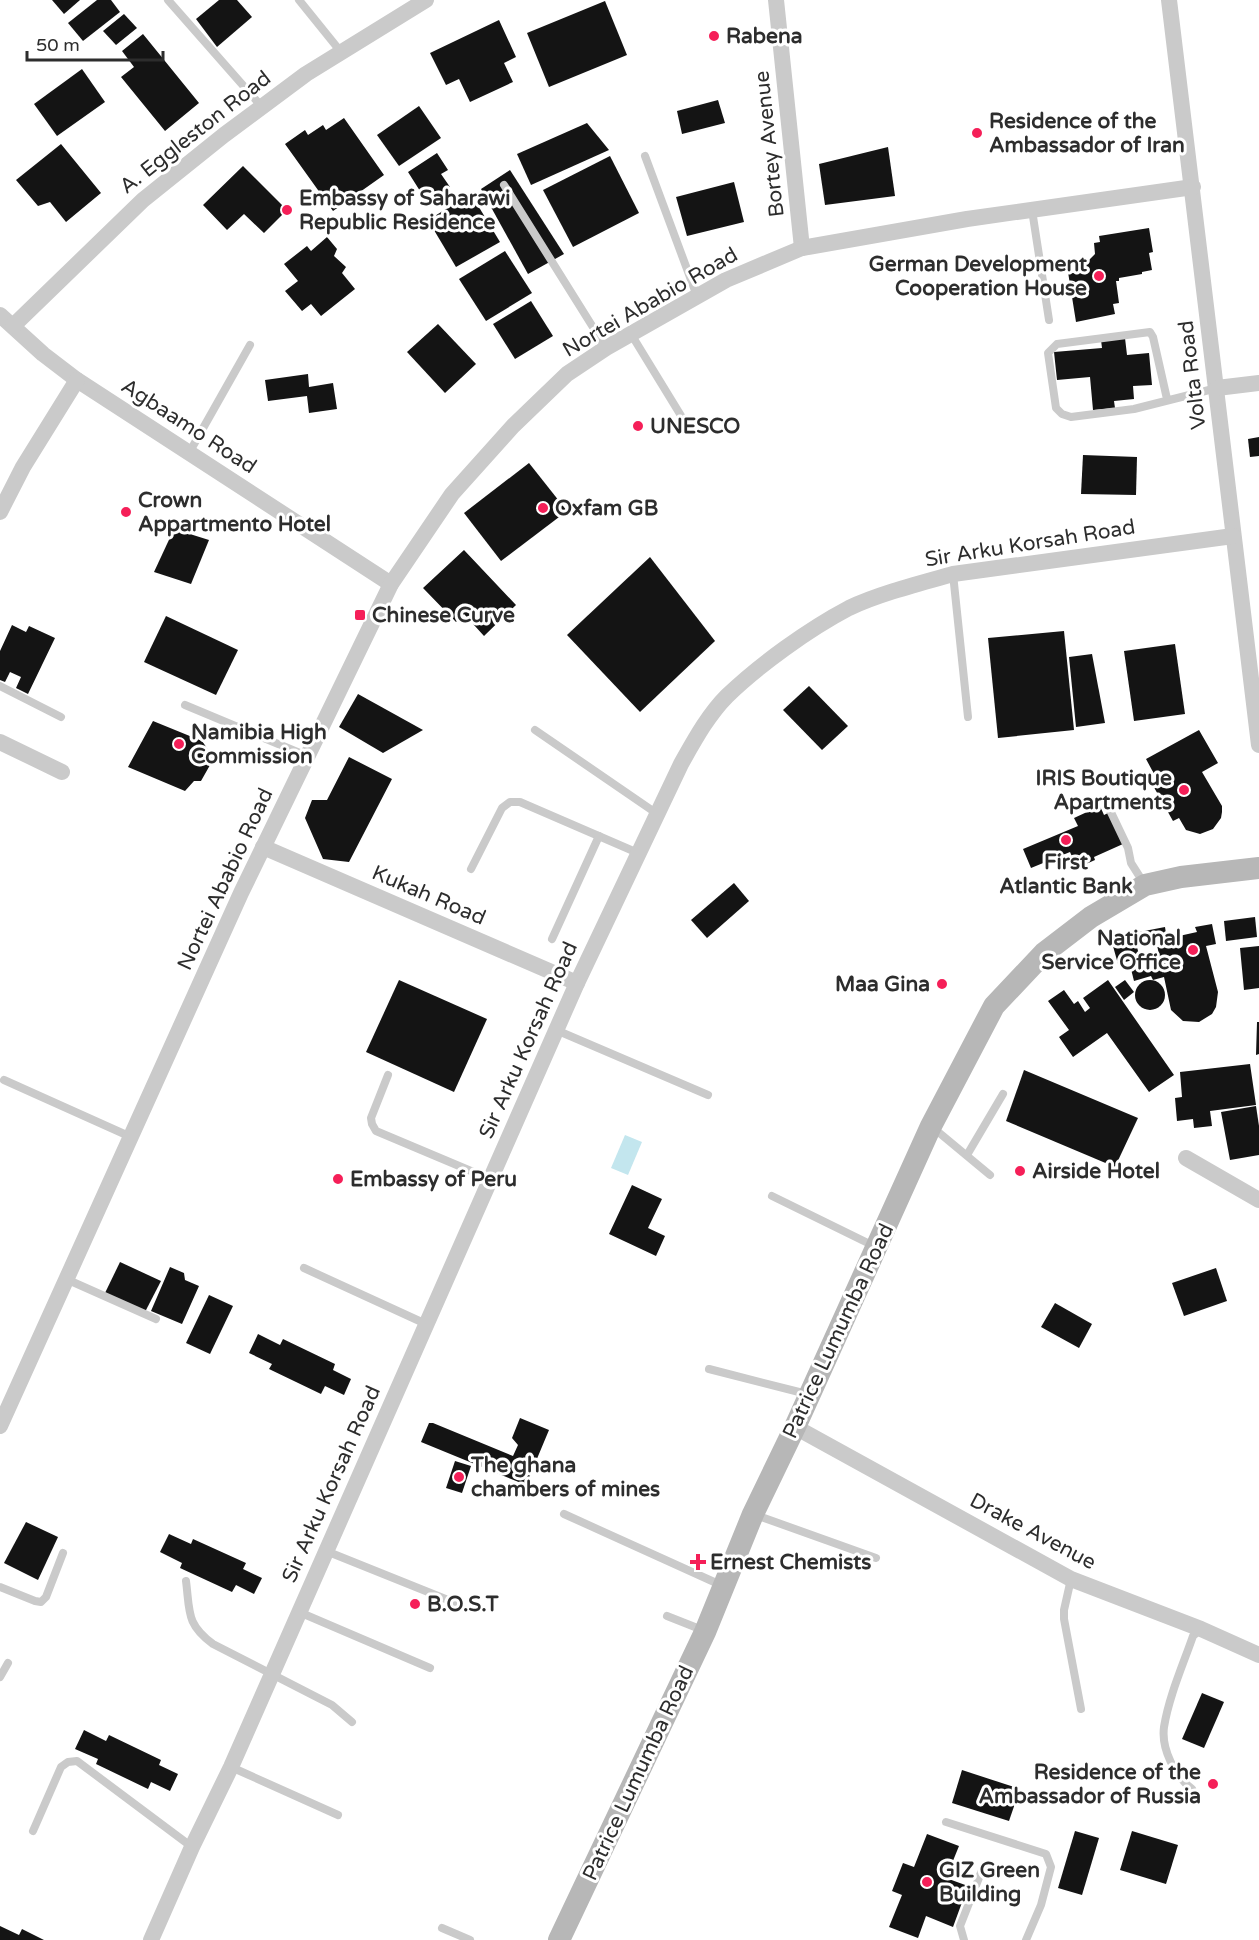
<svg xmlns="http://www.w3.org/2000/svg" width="1259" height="1940" font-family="'Varela Round',sans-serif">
<rect width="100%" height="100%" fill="#fff"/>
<polygon fill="#c3e6ee" points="625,1135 642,1142 628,1175 611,1168"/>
<g fill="#141414">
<polygon points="52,0 80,0 64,14"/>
<polygon points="97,0 111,0 120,12 83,41 68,23"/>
<polygon points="219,0 237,0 252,17 217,47 196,19"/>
<polygon points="605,1 627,55 549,87 527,33"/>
<polygon points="124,14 137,28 116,45 103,31"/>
<polygon points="499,20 516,57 504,63 513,82 470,102 459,79 446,85 430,53"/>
<polygon points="143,34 199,103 165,131 121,77 134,67 122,51"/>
<polygon points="82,69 105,102 57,136 34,104"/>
<polygon points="718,100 725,123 682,134 677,111"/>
<polygon points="419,106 441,138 399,166 377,135"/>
<polygon points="344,118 384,175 333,211 285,144 305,130 308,135 323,125 326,130"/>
<polygon points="587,123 609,150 531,185 517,154"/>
<polygon points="61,144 101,193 66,222 50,202 38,206 16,180"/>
<polygon points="888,147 895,196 825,205 819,164"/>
<polygon points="437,153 448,170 441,174 450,187 427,202 408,172"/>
<polygon points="610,156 639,213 573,247 543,190"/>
<polygon points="243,166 287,210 264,233 244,214 227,230 203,205"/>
<polygon points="510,170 564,254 528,274 481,189"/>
<polygon points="734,182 744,222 687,236 676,197"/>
<polygon points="471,194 500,242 456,267 428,220"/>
<polygon points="1149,228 1153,252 1149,253 1152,270 1142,272 1142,274 1119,278 1119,281 1116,281 1119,303 1113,304 1115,314 1076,322 1068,272 1075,270 1075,266 1084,265 1095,254 1094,243 1100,242 1099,236"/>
<polygon points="327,237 337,249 334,256 346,267 342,273 355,289 321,316 311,304 302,311 285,291 298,281 284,264 307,246 311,251"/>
<polygon points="505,251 532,293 486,321 459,279"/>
<polygon points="531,301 553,336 515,359 493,324"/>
<polygon points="438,324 476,364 445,393 407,352"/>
<polygon points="1125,338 1127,355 1149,353 1152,385 1133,386 1134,399 1114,401 1115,408 1093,410 1090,377 1057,380 1054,352 1102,348 1101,340"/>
<polygon points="308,374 309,387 333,383 337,409 309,413 307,396 268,401 265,380"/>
<polygon points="1259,437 1259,456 1250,457 1248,439"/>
<polygon points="1083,455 1137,457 1136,495 1081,494"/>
<polygon points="529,463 567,511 501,561 464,513"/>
<polygon points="174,529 209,540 191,584 154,572"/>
<polygon points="464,550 516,605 484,636 464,614 456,622 423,588"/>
<polygon points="650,557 715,641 640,712 567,635"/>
<polygon points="166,616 238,650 216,695 144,662"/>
<polygon points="12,625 26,632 29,626 55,638 28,694 16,688 21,677 10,672 5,682 0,680 0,651"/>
<polygon points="1064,631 1074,730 998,738 988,638"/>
<polygon points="1175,644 1185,714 1134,721 1124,651"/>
<polygon points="1092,654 1105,723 1076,727 1069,657"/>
<polygon points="809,686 848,726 822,750 783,710"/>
<polygon points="358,694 423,730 383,753 339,727"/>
<polygon points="153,721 202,741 214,758 201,781 194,781 185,791 128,767"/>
<polygon points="1199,730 1218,763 1202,772 1222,806 1222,812 1221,818 1213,829 1200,834 1186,830 1179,818 1173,821 1147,775 1153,772 1146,759"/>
<polygon points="349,757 392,779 349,862 323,859 305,818 312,800 327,800"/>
<polygon points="1100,806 1104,815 1110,812 1123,844 1094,857 1095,860 1077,868 1070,852 1031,868 1023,849 1078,826 1074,818"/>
<polygon points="734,883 749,901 707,938 691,920"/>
<polygon points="1255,917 1257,937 1226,941 1224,921"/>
<polygon points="1212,924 1216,944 1206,946 1218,992 1216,1007 1212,1014 1199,1022 1183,1021 1171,1010 1164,977 1153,980 1151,976 1134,981 1131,969 1144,965 1141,955 1156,951 1163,974 1157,945 1170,942 1170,938 1197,932 1195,927"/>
<polygon points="1165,927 1167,941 1137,946 1134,933"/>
<polygon points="1133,933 1140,958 1118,964 1111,939"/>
<polygon points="1259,946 1259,988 1244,990 1240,948"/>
<circle cx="1150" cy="995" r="15"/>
<polygon points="399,980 487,1019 454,1092 366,1052"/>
<polygon points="1108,980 1174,1075 1149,1092 1107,1033 1073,1057 1059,1037 1069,1030 1048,1001 1064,990 1074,1004 1078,1001 1085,1012 1090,1008 1083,998"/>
<polygon points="1125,980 1134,992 1124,1000 1115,987"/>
<polygon points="1257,1022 1259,1022 1259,1054 1256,1055"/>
<polygon points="1250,1064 1256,1105 1210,1111 1212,1126 1194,1128 1193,1119 1177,1121 1175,1098 1182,1097 1180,1072"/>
<polygon points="1024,1070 1138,1118 1115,1167 1006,1121"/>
<polygon points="1256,1106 1259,1126 1259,1155 1230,1160 1221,1112"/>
<polygon points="632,1185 662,1199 648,1228 665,1236 656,1256 609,1234"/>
<polygon points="120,1262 161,1281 145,1312 105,1293"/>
<polygon points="170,1267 184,1273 185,1280 199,1286 182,1324 151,1311"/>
<polygon points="1216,1268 1227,1301 1184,1316 1172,1283"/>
<polygon points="209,1295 233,1306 210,1354 186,1343"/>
<polygon points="1055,1303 1092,1324 1079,1348 1041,1327"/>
<polygon points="258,1334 280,1345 283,1339 335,1364 333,1370 351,1379 344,1395 325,1386 321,1394 269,1369 272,1364 249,1353"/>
<polygon points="520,1418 549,1430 526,1485 421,1442 429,1423 433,1423 513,1456 518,1445 512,1438"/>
<polygon points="455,1461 471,1466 462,1493 446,1488"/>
<polygon points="26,1522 58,1537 38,1580 4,1563"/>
<polygon points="169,1534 191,1544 193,1539 246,1563 243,1569 262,1578 254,1594 236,1585 232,1592 180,1568 182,1563 160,1552"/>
<polygon points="1202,1693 1224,1702 1204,1748 1182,1739"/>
<polygon points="84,1730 106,1741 109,1735 161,1760 159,1765 178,1774 170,1791 151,1782 148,1789 96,1764 98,1759 75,1749"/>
<polygon points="962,1770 1020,1789 1009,1821 952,1803"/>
<polygon points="1075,1831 1099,1838 1082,1895 1058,1888"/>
<polygon points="1132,1831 1178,1845 1166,1884 1120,1870"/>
<polygon points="927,1834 959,1846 946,1878 968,1886 953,1927 926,1916 918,1938 889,1927 902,1895 892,1891 903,1863 914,1867"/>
<polygon points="0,1926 19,1935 22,1929 44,1940 0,1940"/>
</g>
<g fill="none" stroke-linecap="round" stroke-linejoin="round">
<g stroke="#cacaca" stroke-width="8">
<polyline points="168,0 262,107"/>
<polyline points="299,0 341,52"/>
<polyline points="645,156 697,296"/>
<polyline points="504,185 606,348"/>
<polyline points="1032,210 1049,320"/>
<polyline points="631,334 691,432"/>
<polyline points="1167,399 1153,337 1150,332 1057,344 1048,353 1056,408 1062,414 1071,417 1134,409 1217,388"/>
<polyline points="189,453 250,345"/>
<polyline points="953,574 968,717"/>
<polyline points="0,686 61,717"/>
<polyline points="185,705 307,756"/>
<polyline points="535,730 656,813"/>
<polyline points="1108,806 1128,848 1131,863 1145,885"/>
<polyline points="471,869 502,808 510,802 520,802 638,853"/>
<polyline points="552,939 599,836"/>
<polyline points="556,1030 708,1095"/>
<polyline points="388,1075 371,1118 372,1124 376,1131 490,1179"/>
<polyline points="4,1080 131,1137"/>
<polyline points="931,1126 990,1175"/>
<polyline points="967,1155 1003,1094"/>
<polyline points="772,1196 876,1247"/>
<polyline points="304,1268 426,1324"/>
<polyline points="66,1279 156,1319"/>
<polyline points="709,1369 807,1394"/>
<polyline points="564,1514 723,1586"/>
<polyline points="753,1514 876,1558"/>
<polyline points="326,1551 458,1604"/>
<polyline points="1071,1579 1064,1610 1064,1619 1081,1709"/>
<path d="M186,1581C190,1612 186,1624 213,1644L332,1705L352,1722"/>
<polyline points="0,1587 35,1601 41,1602 46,1597 63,1553"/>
<polyline points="299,1612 430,1668"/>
<polyline points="667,1616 705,1631"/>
<polyline points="0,1677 8,1663"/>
<polyline points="231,1767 338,1815"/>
<path d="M1192,1789C1175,1776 1161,1749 1164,1727C1169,1696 1183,1665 1193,1636L1201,1629"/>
<polyline points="946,1822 1046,1854 1051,1867 1041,1905 1026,1940"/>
<polyline points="33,1831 61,1767 68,1762 77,1761 192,1847"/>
<polyline points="442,1928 470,1940"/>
<polyline points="964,1940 960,1926 984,1865"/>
</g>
<g stroke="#cacaca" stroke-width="16">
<polyline points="776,0 802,248"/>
<polyline points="1169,0 1259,745"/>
<polyline points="0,315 43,354 77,380 391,584"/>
<polyline points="13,326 143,200 224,135 306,74 426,0"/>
<polyline points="1217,388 1259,383"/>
<polyline points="0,512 23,467 77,380"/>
<polyline points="0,742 62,772"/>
<polyline points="263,847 577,983"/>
<polyline points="1186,1158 1259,1200"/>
<polyline points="0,1426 241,893 391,584 452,494 513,426 567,374 606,348 726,280 802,248 967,219 1193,187"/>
<polyline points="795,1427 1071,1579 1201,1629 1259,1655"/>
<path d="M151,1940L192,1847L231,1767L577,983L681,764C694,741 708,715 727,696C759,665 809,629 849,608C878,594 921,583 953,574L1233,536"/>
</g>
<polyline stroke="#b7b7b7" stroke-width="22" points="559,1940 705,1632 753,1514 795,1427 931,1126 994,1006 1044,953 1091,917 1145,885 1181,877 1259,868"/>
</g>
<g fill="#f51f58" stroke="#fff" stroke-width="2">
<circle cx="714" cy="36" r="6"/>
<circle cx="977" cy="133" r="6"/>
<circle cx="287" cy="210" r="6"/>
<circle cx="1099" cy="276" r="6"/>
<circle cx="638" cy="426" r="6"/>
<circle cx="543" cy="508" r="6"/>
<circle cx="126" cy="512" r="6"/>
<rect x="354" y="609" width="12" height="12" rx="3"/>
<circle cx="179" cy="744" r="6"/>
<circle cx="1184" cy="790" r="6"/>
<circle cx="1066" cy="840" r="6"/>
<circle cx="1193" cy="950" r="6"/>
<circle cx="942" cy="984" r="6"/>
<circle cx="1020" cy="1171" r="6"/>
<circle cx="338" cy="1179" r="6"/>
<circle cx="459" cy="1477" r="6"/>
<path d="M695 1553h6v6h6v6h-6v6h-6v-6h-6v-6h6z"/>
<circle cx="415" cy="1604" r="6"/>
<circle cx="1213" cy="1784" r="6"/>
<circle cx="927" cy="1882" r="6"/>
</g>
<g text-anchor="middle" stroke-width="6" stroke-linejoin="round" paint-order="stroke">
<g font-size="21" font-weight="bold" fill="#2d2d2d" stroke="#fff" text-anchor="start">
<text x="726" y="43">Rabena</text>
<text x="989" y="128">Residence of the<tspan x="989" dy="24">Ambassador of Iran</tspan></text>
<text x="299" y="205">Embassy of Saharawi<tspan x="299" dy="24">Republic Residence</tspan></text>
<text x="1087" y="271" text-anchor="end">German Development<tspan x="1087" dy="24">Cooperation House</tspan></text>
<text x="650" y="433">UNESCO</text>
<text x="138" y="507">Crown<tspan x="138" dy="24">Appartmento Hotel</tspan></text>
<text x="555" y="515">Oxfam GB</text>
<text x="372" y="622">Chinese Curve</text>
<text x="191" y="739">Namibia High<tspan x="191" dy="24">Commission</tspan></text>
<text x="1172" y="785" text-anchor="end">IRIS Boutique<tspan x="1172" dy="24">Apartments</tspan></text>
<text x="1066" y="869" text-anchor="middle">First<tspan x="1066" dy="24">Atlantic Bank</tspan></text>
<text x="1181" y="945" text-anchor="end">National<tspan x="1181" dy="24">Service Office</tspan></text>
<text x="930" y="991" text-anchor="end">Maa Gina</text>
<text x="1032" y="1178">Airside Hotel</text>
<text x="350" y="1186">Embassy of Peru</text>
<text x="471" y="1472">The ghana<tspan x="471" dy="24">chambers of mines</tspan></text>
<text x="710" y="1569">Ernest Chemists</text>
<text x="427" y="1611">B.O.S.T</text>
<text x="1201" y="1779" text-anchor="end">Residence of the<tspan x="1201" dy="24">Ambassador of Russia</tspan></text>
<text x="939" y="1877">GIZ Green<tspan x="939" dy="24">Building</tspan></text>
</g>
<g font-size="21" fill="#2d2d2d" stroke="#fff">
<text transform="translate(195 132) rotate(-38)" y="7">A. Eggleston Road</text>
<text transform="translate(769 144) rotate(-96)" y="7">Bortey Avenue</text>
<text transform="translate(650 302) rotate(-30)" y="7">Nortei Ababio Road</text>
<text transform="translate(1192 375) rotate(-97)" y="7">Volta Road</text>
<text transform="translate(189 426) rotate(33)" y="7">Agbaamo Road</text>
<text transform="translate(1030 543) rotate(-9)" y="7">Sir Arku Korsah Road</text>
<text transform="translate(225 879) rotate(-65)" y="7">Nortei Ababio Road</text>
<text transform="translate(429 895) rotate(23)" y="7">Kukah Road</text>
<text transform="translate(528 1040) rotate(-66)" y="7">Sir Arku Korsah Road</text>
<text transform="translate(838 1331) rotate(-65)" y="7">Patrice Lumumba Road</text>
<text transform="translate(331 1484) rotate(-66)" y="7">Sir Arku Korsah Road</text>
<text transform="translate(1033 1531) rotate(28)" y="7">Drake Avenue</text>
<text transform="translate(638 1773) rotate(-65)" y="7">Patrice Lumumba Road</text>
</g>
</g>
<path d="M27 51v9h136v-9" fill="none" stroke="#2d2d2d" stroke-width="3"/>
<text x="36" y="51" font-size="18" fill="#2d2d2d" stroke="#ffffff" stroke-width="4.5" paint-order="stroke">50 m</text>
</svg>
